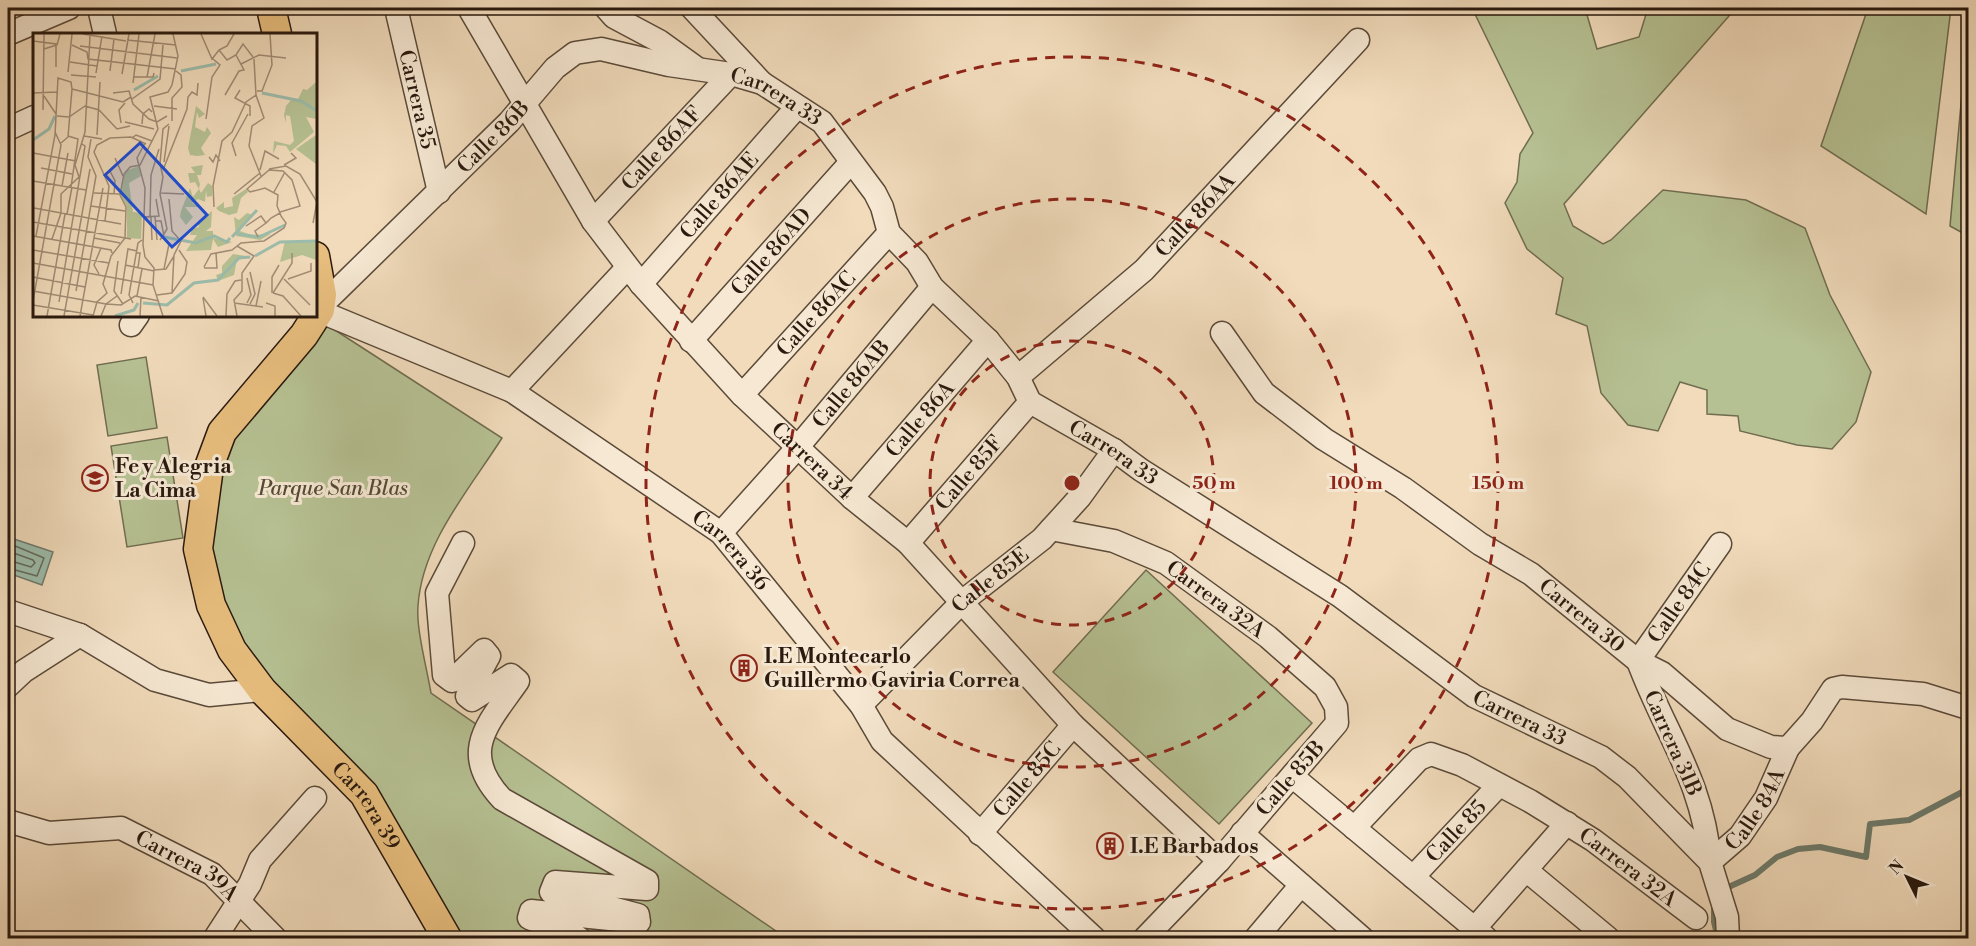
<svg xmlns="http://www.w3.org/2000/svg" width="1976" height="946" font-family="'Libre Bodoni',serif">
<rect width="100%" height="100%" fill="#f1dbbb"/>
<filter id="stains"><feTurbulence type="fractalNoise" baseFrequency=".00333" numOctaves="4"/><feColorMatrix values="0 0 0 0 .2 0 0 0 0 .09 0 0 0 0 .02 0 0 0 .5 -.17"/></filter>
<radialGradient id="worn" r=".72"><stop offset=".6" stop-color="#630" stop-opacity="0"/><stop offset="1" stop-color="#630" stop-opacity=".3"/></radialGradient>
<g fill="#b6c193" stroke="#706d50" stroke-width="1.5">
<polygon points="1472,8 1585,8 1597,49 1639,37 1648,8 1736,8 1564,204 1573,226 1603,244 1611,240 1663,190 1746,200 1805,228 1830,295 1871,372 1856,422 1832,449 1797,445 1740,431 1738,416 1707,414 1707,390 1680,382 1658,431 1628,425 1601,393 1587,326 1556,314 1563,278 1527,249 1505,203 1517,182 1520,154 1533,133"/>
<polygon points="1868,8 1951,8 1926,214 1821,146"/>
<polygon points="1968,26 1968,236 1950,226"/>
<path d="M321,321L502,438C469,490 422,543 418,606C416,629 427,669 431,693L786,938H457L270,687L216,604L209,507L227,435Z"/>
<polygon points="146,357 157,428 108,436 97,365"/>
<polygon points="167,437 183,538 127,547 111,446"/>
<polygon points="1146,570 1312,723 1219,824 1053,672"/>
</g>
<polygon fill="#9cbcab" stroke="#6e7b6c" stroke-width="1.5" points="8,537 53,552 42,585 8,573"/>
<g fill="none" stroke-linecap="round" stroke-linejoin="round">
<g stroke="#626a5c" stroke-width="1.5">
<polyline points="8,543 44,558 37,576 8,568"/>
<polyline points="8,551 33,560 35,563 31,567 8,560"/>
</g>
<g stroke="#6e7b6c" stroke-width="6">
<polyline points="1722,890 1755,875 1777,857 1798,849 1820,847 1866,857 1870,824 1909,820 1968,789"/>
<polyline points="1714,907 1714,922 1718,938"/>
</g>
<defs>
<g id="minor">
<polyline points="99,8 105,34"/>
<path id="s1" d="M396,8L439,192"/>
<path id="s2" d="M469,8L593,221L641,284L742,395L852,498L908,543L1073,725L1219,861"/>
<polyline points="606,8 614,17 659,41 695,67"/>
<polyline points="692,8 762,83"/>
<polyline points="8,34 69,8"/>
<polyline points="8,129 34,117"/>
<path id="s3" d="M593,221L731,74"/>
<path id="s4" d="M641,284L797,107"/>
<path id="s5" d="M322,305L509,122L555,68L575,53L601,49L669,65L731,74L762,83L822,122L875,193L882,207L889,233L917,262L932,287L988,340L1018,377L1030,402L1114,450L1141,470L1340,596L1474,696L1601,757L1627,777L1710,862L1727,917L1728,938"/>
<path id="s6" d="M315,307L326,314L512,391L721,533L861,705L882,741L1094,938"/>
<polyline points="131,325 138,315"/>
<path id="s7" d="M1222,333L1264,393L1324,439L1403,488L1480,544L1531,574L1638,661L1662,673L1727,729L1771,747L1788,748L1812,721L1833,689L1842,687L1923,694L1968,708"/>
<path id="s8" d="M691,341L851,162"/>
<path id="s9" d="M1018,377L1144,270L1358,40"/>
<polyline points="512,391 627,268"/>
<path id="s10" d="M742,395L889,233"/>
<path id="s11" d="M852,498L988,340"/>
<path id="s12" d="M1051,529L1114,541L1166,563L1268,637L1325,687L1336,707L1337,723L1219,861L1145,938"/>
<path id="s13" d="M721,533L797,448L932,287"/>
<path d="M463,543L437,593L444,675L452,681L484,650L489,656L467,696L472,700L511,675L518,681C488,724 458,752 502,799L647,881V889L555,882L551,892L638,915L639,922L531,911L529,918L579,938"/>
<path id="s14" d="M908,543L1030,402"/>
<polyline points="8,611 80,635 155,680 209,695 262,690"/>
<polyline points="8,686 24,671 80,635"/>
<path id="s15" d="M861,705L963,601L1042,539L1080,497L1114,450"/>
<polyline points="1292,776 1486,938"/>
<path id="s16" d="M11,822L49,833L121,828L212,874L275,938"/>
<path id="s17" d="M1354,828L1419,759L1431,754L1462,765L1530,801L1593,840L1696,918"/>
<polyline points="1242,833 1362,938"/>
<path id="s18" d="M980,834L1073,725"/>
<path id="s19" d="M1710,862C1703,780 1665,734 1638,661L1720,544"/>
<path id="s20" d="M1710,862L1740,836L1766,798L1788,748"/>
<polyline points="1526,870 1608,938"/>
<path id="s21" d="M1413,877L1499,785"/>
<polyline points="1475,928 1567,823"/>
<polyline points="215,938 250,884 260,860 315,798"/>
<polyline points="1256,938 1301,885"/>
</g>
<g id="major">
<polyline points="271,8 277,34"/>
<path id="s22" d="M315,256L322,295L320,310L304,335L222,432L209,467L198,549L211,605L232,650L262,690L364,794L447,938"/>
</g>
</defs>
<use href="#minor" stroke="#5b4a39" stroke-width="25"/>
<use href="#major" stroke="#29190e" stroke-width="31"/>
<use href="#minor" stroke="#f6e8d3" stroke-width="22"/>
<use href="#major" stroke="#e8be7e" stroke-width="28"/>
</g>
<g fill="none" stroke="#8f2418" stroke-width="3" stroke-dasharray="10 8">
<circle cx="1072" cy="483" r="142"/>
<circle cx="1072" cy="483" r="284"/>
<circle cx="1072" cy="483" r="426"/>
</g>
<defs>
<symbol id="school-ring" viewBox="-11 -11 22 22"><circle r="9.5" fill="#f6e8d3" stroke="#8f2418" stroke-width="1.5"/><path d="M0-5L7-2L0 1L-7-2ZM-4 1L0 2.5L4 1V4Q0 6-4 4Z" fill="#8f2418"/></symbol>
<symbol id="building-ring" viewBox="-11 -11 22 22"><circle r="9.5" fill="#f6e8d3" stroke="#8f2418" stroke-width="1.5"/><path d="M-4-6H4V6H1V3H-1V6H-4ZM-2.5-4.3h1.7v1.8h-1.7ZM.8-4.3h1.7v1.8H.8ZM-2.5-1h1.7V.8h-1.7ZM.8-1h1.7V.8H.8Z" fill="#8f2418"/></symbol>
</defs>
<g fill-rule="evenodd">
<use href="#school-ring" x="80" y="463" width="30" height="30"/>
<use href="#building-ring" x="729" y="653" width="30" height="30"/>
<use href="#building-ring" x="1095" y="831" width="30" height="30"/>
</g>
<g text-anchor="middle" stroke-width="6" stroke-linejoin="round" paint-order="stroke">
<g font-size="21" fill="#29190e" stroke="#f6e8d3">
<text dy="7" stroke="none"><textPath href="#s1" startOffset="94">Carrera 35</textPath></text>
<text dy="7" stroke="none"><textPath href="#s5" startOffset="567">Carrera 33</textPath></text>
<text dy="7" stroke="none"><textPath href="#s5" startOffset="240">Calle 86B</textPath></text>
<text dy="7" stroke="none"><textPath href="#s3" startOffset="100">Calle 86AF</textPath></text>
<text dy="7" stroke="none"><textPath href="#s4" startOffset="118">Calle 86AE</textPath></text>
<text dy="7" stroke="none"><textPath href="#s9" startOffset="240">Calle 86AA</textPath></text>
<text dy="7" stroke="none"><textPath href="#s8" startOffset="120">Calle 86AD</textPath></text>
<text dy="7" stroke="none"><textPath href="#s10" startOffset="110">Calle 86AC</textPath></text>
<text dy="7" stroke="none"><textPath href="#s13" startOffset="198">Calle 86AB</textPath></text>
<text dy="7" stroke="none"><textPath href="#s11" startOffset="104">Calle 86A</textPath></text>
<text dy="7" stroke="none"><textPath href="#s5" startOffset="1071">Carrera 33</textPath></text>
<text dy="7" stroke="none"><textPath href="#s2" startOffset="572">Carrera 34</textPath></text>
<text dy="7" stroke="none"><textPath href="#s14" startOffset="93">Calle 85F</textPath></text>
<text dy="7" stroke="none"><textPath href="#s6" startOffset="486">Carrera 36</textPath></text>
<text dy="7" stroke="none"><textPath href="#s15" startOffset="180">Calle 85E</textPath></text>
<text dy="7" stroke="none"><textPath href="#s12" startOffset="182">Carrera 32A</textPath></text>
<text dy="7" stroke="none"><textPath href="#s19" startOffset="286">Calle 84C</textPath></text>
<text dy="7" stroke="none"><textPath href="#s7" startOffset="462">Carrera 30</textPath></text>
<text dy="7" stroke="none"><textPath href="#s5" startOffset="1557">Carrera 33</textPath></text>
<text transform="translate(1673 743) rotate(66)" y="7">Carrera 31B</text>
<text transform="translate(1290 778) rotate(-49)" y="7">Calle 85B</text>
<text dy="7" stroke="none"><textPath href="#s18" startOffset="72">Calle 85C</textPath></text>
<text dy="7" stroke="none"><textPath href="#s22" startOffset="645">Carrera 39</textPath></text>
<text dy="7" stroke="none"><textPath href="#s20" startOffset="70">Calle 84A</textPath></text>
<text dy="7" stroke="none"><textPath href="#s21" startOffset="63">Calle 85</textPath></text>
<text dy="7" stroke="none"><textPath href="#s17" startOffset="336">Carrera 32A</textPath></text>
<text dy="7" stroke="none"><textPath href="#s16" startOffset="188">Carrera 39A</textPath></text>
</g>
<g font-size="21" font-weight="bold" fill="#29190e" stroke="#f6e8d3" text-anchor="start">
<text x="115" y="473">Fe y Alegria<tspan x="115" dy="24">La Cima</tspan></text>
<text x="764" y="663">I.E Montecarlo<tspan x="764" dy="24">Guillermo Gaviria Correa</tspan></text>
<text x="1130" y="853">I.E Barbados</text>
</g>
<g font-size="21" font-style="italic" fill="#534b36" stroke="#f6e8d3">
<text x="333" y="495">Parque San Blas</text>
</g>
</g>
<g transform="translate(33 33)">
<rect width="284" height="284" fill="#f1dbbb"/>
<path d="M283,49V86L273,84L281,99L257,119L253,113L244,112L240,121L241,108L257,112L261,108L257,83L253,82V90L251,82L253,73L258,67L264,68L270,56L274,57ZM163,73L172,81L166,85L164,79L162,94L172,99L174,94L178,100L168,115L172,122L164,123L157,122L155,115ZM283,102V101V131L263,116ZM170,132L168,142H164L167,151L166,156L168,160L175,150L179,153V163L174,164L173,158L172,169L165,166L159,170L167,174H152L160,184L153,192L147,184L148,178L157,155L160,164L166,156L162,149L157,150L155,140H162L158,134ZM106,133L108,143L96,150L100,179L109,180L108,206L94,205V173L88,163L92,138ZM213,156L215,159L208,165L204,180L196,182L186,178L183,175L191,169V175L200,173L199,165ZM179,178L178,194L173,198H180V205L199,209L185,214L180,206L178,217L153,218L164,202H157L159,196L166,194L165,189ZM214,180L220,182L210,190L207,198L218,202L238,201L227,207L203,203L201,184L206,187ZM252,208H283V227L269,222L247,229ZM200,221L219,224L204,226L201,242L185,248L183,242L189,240V233Z" fill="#b6c193"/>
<path fill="none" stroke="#9cbcab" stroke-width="3" d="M148,38L183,31M101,57L125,43M229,60L268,68L284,78M0,107L16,96L22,83M205,201L226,204L252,192M131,204L163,210L181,203L194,209L197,205M199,204L224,177M222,223L247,209L284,208M110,270L134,272L161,250L185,247L206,225L217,224M82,283L101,277L105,270"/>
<path fill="none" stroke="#a18d76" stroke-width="1.5" d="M50,1L93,8M168,1L179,26L186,17M94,7L143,12M0,8L23,11V34M39,12L54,19L55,26L143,36M47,13L144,25M11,16L24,12L27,1M186,17L194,27L203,22L210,11L220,24M186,17L194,13L201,1M221,26L223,62L231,85L219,93L216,113L228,143M37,29L64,33M208,31L226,22L253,25M77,38L81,6M35,39L39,1M63,40L69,3M89,41L96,1M38,42L63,44M101,44H120L121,40M114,44L122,1M100,50L106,1M39,56L90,69L98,64M207,57L202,65L217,73V83M224,58H229L239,32L237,1M0,60L24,59M80,60L96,58L100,71L116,86L124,89L134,83M192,62L206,38L211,37L203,22M11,63L23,81M99,66L127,46L130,12M121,73L144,76M10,77L11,1M24,83L36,84L52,73L66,77L84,96L97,93M173,86L179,44L187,32L180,26M139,88V65L149,54L148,42L143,38M92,89L121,96M88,90L86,77L92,70M109,91L110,81L116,76L119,79M64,102L67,49M35,103L45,106L38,154M51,103L69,106M77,105L98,104L113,111M99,105L103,102L119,108M112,110L104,125L112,155L110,212L112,224L121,235L120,252L130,283M0,120L43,128M203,123L199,110L215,81M176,124L180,129L183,122L187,128M82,125L90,143M131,129L136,93M251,132L263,125L258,120M8,135L39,141M236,136L253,133L267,141L284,169M130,137L154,76L155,64L159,59L164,62L165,50M227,137L232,118L246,126M77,138L82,148L81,161M0,148L53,157M29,153L35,120M241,159L252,139M61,160L87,161M128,160L151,161M201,161L227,140M136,166L139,198L148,208L141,222L139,260M58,173L92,178M181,174L180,153L189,108L199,99L213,69L223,62M1,175L88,191M34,181L39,154M110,184L126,183L123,166M117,184L118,142L126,116M118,184L119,207M122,184L124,207M72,188L76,153L61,119L64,112L77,105M123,188H128L131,203M0,189L98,206M280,190L284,169M0,203L78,217L79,220M3,203L22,102L25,45L38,49L39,56L35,104L28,110M225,204L222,198L233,190M61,205L87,210M19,206L28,180V161L46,144L42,132L52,99L57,2M127,207L134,196L127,161L130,144L127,131L130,96L136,91M0,217L76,230M103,220H107L105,235M85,228L81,258L90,271M0,230L120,252M92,232L121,238M171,234L178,221L199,217L208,210L231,208L251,195L253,190L248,183L247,180L244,173L245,162L232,155L217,159L214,156L236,137L250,138L259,147L267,173L247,179V180L238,185L233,190L228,183L213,193M171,235H184L183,220M131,236L136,211M121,237L133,236L141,223M66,241L61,232L68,215M0,244L52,254M251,246L277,272M255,246L278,238V230M0,258L73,271L88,272L102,263L126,268M43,258L63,143L55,124L58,106M239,260V244L246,232M240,260L259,230V220M240,260L250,263L268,283M88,261L95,216L104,218M124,262L139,260L152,241L154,229L146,217M104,263L109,236M170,264L184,283M170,265L173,283M0,268L28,112L22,99M26,269L52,113L49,111M100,270L96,262L105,210L109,207M201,270L230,274M214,270L218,262L214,245M233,270L242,273V283M217,271L222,261L217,239M0,272L60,282M223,273L228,248M14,283L32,181M31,283L57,136M47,283L70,155M60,283L64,269L74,260L70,251L78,223L92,205L93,174L87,162L91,141L97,134L107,132L125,96L117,64L135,59L139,52L145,23L140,1M68,283L73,271L84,263M107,283L108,264M193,283L194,261L202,248L208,247M204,283L201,267L209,258V240L221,223L204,213"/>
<path fill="#1d4ed8" fill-opacity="0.15" stroke="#1d4ed8" stroke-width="3" d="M107,110L174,182L139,214L72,142Z"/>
<rect width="284" height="284" fill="none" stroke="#29190e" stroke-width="3"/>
</g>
<circle cx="1072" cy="483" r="9" fill="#8f2418" stroke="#f6e8d3" stroke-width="3"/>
<g font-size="18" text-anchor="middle" font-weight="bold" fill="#8f2418" stroke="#f6e8d3" stroke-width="6" stroke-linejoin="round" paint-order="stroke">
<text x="1214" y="489">50 m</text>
<text x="1356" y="489">100 m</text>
<text x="1498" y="489">150 m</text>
</g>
<rect width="1976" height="946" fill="none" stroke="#f1dbbb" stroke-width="30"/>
<rect x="9" y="9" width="1958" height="928" fill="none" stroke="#29190e" stroke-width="3"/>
<rect x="15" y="15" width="1946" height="916" fill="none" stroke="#29190e" stroke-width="1.5"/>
<g transform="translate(1907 877) rotate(313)" stroke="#f6e8d3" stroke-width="4.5" paint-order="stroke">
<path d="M0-4.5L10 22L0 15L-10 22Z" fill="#29190e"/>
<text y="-9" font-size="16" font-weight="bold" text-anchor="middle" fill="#29190e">N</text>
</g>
<rect width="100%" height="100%" filter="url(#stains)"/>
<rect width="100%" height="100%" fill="url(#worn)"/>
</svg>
